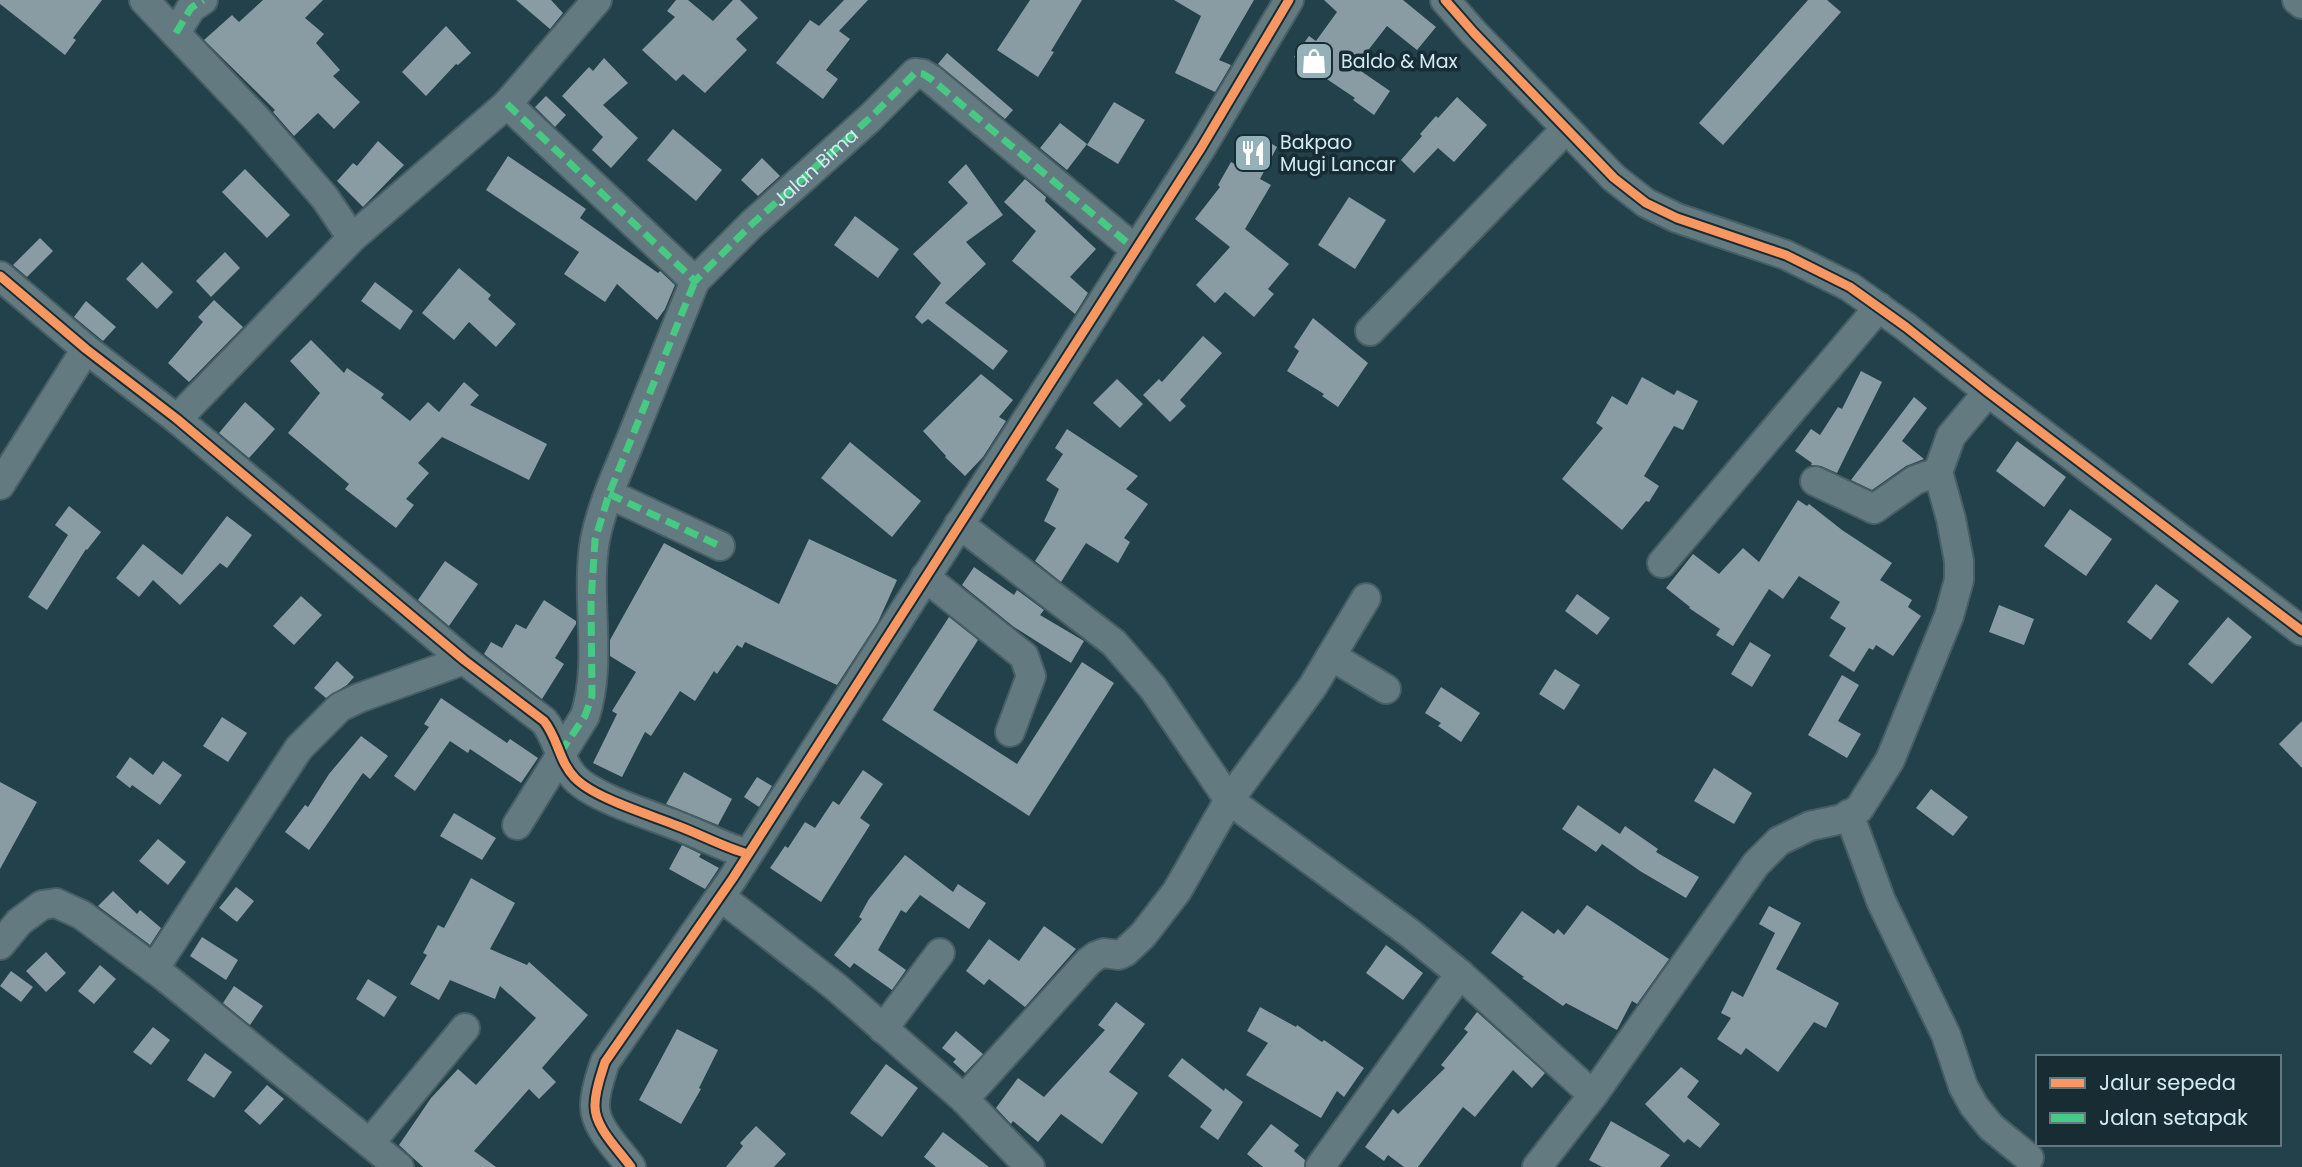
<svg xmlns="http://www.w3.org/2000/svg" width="2302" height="1167" font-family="Poppins,sans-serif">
<rect width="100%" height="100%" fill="#23414a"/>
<g fill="#899ca3">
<polygon points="0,0 102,0 73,38 76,40 65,55 0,4"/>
<polygon points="263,0 323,0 305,18 324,34 316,43 340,70 333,76 360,102 334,129 318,113 294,136 273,112 275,110 204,40 232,15 239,22"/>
<polygon points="516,0 551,0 563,13 550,29"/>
<polygon points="676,0 688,0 713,21 733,0 740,0 758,18 736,39 747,50 705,93 683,74 676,81 642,50 675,17 667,11"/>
<polygon points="844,0 868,0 839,31 850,39 826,70 838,79 823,99 776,63 810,20 819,26"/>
<polygon points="1030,0 1082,0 1051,51 1054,52 1038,77 997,50"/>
<polygon points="1174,0 1254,0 1219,60 1231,65 1215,92 1175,73 1201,16"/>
<polygon points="1324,0 1403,0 1436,27 1417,50 1387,26 1355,67 1390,91 1374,115 1353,100 1355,98 1294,57 1309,36 1316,41 1337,12"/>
<polygon points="1808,0 1827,0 1841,12 1723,145 1699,123"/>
<polygon points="446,26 471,53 458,65 456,64 426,96 402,72"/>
<polygon points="947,53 1013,110 1005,119 938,64"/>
<polygon points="604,58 628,83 603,105 638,138 611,168 592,150 603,137 562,96 589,67 593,71"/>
<polygon points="546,96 566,115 555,127 535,107"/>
<polygon points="1457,97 1487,125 1454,162 1438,148 1414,173 1401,160 1422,136 1420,134 1436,116 1438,118"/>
<polygon points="1114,102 1145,120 1118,164 1087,145"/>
<polygon points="1060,123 1087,144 1067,170 1040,148"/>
<polygon points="673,129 722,170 696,201 647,160"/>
<polygon points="1257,135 1277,147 1260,179 1271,185 1245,229 1289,264 1268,289 1274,294 1254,317 1225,292 1215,303 1196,285 1230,247 1195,219 1220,187 1218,185 1231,162 1240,167"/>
<polygon points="378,141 404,165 363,207 337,181 353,163 357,166"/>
<polygon points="508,156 586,209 580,218 658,273 660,271 675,285 665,309 657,320 617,284 605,302 564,274 579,252 486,190"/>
<polygon points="762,158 780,176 758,196 741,180"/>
<polygon points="966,164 1003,215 966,242 986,264 945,303 1008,351 993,370 928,319 922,324 915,317 941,283 913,254 968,203 948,182"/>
<polygon points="245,169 290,215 267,238 222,192"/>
<polygon points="1025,179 1046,197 1045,201 1096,249 1070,277 1088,293 1075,314 1012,261 1036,231 1004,202"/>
<polygon points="1349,197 1386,220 1355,269 1318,245"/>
<polygon points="855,216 899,249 878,278 834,245"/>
<polygon points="40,238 53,251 27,277 13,265"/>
<polygon points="225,252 240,268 211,297 196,281"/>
<polygon points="142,262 173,292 157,309 126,279"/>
<polygon points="459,268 491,295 488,299 516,324 496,347 469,322 454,340 422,313"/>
<polygon points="375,282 413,311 400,330 361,301"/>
<polygon points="214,300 243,327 189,382 168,363 203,322 198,317"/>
<polygon points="86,301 116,327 103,341 74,317"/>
<polygon points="1313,318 1368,363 1338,407 1322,396 1324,394 1287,371 1299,351 1294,347"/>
<polygon points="1203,336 1222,353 1180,400 1186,406 1170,422 1143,395 1159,379 1162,382"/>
<polygon points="311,340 344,373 347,368 384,394 381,398 410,421 428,402 439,412 464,382 479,395 470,405 547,444 529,480 442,437 418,463 429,473 406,499 414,505 396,528 345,489 349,484 288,433 320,393 290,361"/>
<polygon points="1861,371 1882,382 1837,473 1821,466 1811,465 1812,463 1795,451 1811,429 1820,435 1838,407 1842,409"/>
<polygon points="981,374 1013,400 999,417 1006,421 983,457 965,476 945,457 946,456 923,431"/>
<polygon points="1642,377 1674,395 1677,390 1698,401 1683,430 1674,426 1644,476 1659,486 1649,502 1646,501 1622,530 1562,479 1603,428 1596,423 1612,396 1627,405"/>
<polygon points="1117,379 1143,404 1120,428 1093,403"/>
<polygon points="1914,397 1927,408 1902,441 1924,459 1906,466 1872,490 1851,480"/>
<polygon points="245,402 275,429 249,458 219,433"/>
<polygon points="1067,429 1138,476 1126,489 1148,504 1124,538 1130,542 1118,563 1086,543 1061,582 1035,561 1056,528 1044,521 1059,489 1046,480 1063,454 1055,448"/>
<polygon points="2017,441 2066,477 2044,507 1996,471"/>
<polygon points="850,442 921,501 892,537 821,478"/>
<polygon points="1798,500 1807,506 1809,504 1842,530 1892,563 1880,580 1912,600 1908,607 1921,616 1893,656 1876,645 1873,650 1869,648 1854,672 1829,656 1846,628 1830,618 1840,602 1799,576 1783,599 1769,589 1733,646 1716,635 1720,629 1689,608 1690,607 1666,588 1693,554 1719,574 1743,548 1759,562"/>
<polygon points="69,506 101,532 87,550 86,549 47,610 28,597 68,535 55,525"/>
<polygon points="2070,509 2112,539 2086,576 2044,546"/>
<polygon points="227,516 252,535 227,568 220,563 180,605 153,580 139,597 116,578 143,544 182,575"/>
<polygon points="809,539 897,580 878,622 837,685 745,642 742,648 737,645 717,674 714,671 695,701 680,691 651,736 645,732 622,777 593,763 617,714 612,711 636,672 610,656 610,640 664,543 779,604"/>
<polygon points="445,561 478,584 449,626 418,600"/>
<polygon points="974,567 1014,595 1017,590 1044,610 1040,615 1084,641 1071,663 1014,627 962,585"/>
<polygon points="2156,584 2179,601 2151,640 2127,622"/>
<polygon points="1577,594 1610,618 1597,635 1565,611"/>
<polygon points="301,596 322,615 294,645 273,626"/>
<polygon points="544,600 576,621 576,624 555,658 564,664 542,699 484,654 491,642 502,648 516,624 526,629"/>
<polygon points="1999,605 2034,619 2024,645 1989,632"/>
<polygon points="949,617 978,640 933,710 1017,764 1082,662 1114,683 1029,816 882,720"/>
<polygon points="2228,617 2252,637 2212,684 2188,664"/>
<polygon points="1750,642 1771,655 1752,687 1731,674"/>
<polygon points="337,661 354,677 347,685 326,698 314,688"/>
<polygon points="1555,669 1580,685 1564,710 1539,694"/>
<polygon points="1842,675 1859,685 1838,721 1861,734 1847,758 1808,735"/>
<polygon points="1441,687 1480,713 1461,742 1438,726 1441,723 1425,713"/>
<polygon points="441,698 507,743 510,739 538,758 521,783 470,749 468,753 450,741 415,791 394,776 429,727 424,724"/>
<polygon points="222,717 247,733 228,762 203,746"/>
<polygon points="2302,721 2302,768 2279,744"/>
<polygon points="361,736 388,756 370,779 363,773 309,850 285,832 305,805 308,807 329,774"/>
<polygon points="130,757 153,775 163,761 182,775 160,805 132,785 130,788 116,777"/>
<polygon points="1714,768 1752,793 1734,824 1694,801"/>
<polygon points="863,770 883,784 860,818 870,825 821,902 770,868 785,846 788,848 805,822 815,828 833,801 839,805"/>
<polygon points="684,772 732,799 718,825 666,804"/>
<polygon points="757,777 772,786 759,807 744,797"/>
<polygon points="0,782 37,802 0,869"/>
<polygon points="1931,789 1968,817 1953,836 1916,808"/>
<polygon points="1578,805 1620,834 1625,826 1658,849 1656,852 1699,877 1686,898 1640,871 1602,844 1596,852 1562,829"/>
<polygon points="454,813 496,838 482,860 440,836"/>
<polygon points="158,839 186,862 168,885 139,861"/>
<polygon points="682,845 701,854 699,857 719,868 705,889 669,869"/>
<polygon points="905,855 953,892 958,884 986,903 969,929 920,895 906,913 901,910 878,950 906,970 892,990 854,963 850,968 834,955 862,919 859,917 869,899"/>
<polygon points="471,878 515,903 490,949 527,965 529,962 588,1015 542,1068 556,1082 539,1099 529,1089 474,1151 496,1167 423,1167 399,1145 431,1098 458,1069 476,1085 536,1018 500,986 495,999 450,980 439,1000 410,984 427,955 423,953 438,925 444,928"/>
<polygon points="236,887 254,901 237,922 219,908"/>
<polygon points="113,891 137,914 140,910 161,928 150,945 98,906"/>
<polygon points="1587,905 1669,959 1637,1004 1632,1001 1617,1030 1566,1003 1563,1006 1522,978 1524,977 1491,953 1522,911 1554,934 1558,929 1564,935"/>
<polygon points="1769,906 1801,923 1776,969 1839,1003 1826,1028 1814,1022 1778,1072 1746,1048 1741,1055 1717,1039 1731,1018 1721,1013 1732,991 1743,997 1775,933 1759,924"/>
<polygon points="1044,926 1076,949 1025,1007 989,979 984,985 966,971 989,939 1019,961"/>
<polygon points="202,937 238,960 226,980 190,956"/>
<polygon points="1386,945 1423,973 1403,1000 1366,973"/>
<polygon points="46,952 66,973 46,992 26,971"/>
<polygon points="100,965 116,979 94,1004 78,991"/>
<polygon points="11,971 33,987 21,1002 0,986"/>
<polygon points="368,979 397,997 384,1017 356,999"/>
<polygon points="234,986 263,1006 250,1025 223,1003"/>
<polygon points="1116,1002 1145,1024 1109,1072 1138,1093 1102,1144 1061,1114 1038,1142 1013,1121 1011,1124 996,1108 1018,1078 1044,1097 1105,1030 1098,1025"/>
<polygon points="1260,1007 1296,1027 1297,1025 1322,1042 1324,1040 1364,1068 1344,1097 1337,1091 1321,1118 1246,1075 1268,1043 1247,1031"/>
<polygon points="1477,1012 1545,1073 1532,1088 1513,1070 1475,1117 1463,1107 1418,1167 1404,1167 1388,1155 1384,1161 1365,1147 1393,1109 1398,1114 1445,1068 1441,1065 1468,1032 1464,1029"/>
<polygon points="153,1027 170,1040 151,1065 133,1052"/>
<polygon points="677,1029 718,1050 699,1088 701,1089 681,1124 639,1100"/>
<polygon points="956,1031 983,1054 965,1073 953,1062 956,1059 942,1048"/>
<polygon points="205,1053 232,1072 214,1098 187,1080"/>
<polygon points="1182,1058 1224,1091 1225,1088 1243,1102 1218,1140 1200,1127 1212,1110 1168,1076"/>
<polygon points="886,1064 918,1088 882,1137 850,1113"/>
<polygon points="1681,1067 1699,1081 1687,1097 1720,1124 1700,1148 1688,1139 1684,1143 1645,1104"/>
<polygon points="267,1085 284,1099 260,1125 244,1111"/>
<polygon points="1611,1121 1670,1155 1660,1167 1602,1167 1589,1160"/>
<polygon points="1271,1124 1299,1145 1294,1151 1305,1160 1304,1167 1263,1167 1247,1154"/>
<polygon points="756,1126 786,1154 774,1167 726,1167 743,1146 740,1143"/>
<polygon points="943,1132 989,1167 936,1167 924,1157"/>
</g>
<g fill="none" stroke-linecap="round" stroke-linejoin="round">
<defs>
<g id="street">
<polyline points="144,0 256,118 325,198 352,238"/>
<polyline points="1445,0 1474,33 1614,178 1646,203 1677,218 1786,255 1850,287 1906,327 1988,392 2302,631"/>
<polyline points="2297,0 2302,4"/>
<polyline points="176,33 191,8 203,0"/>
<path id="s1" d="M507,104L695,281L752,224L871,117L915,73L923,74L931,79L1136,250"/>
<path d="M0,276L86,349L177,419L464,660L544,721C558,738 559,762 575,778C594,798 651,815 678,826C702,835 723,847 748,854"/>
<polyline points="1370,331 1566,129"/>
<polyline points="177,419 352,238 507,104 597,0"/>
<polyline points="1815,481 1874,509 1915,480 1938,472"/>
<polyline points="0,485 86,349"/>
<polyline points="609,494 720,546"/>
<polyline points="959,524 1114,643 1153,688 1229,800 1411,934 1460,974 1593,1095"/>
<polyline points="1662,563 1879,307"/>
<polyline points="925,577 1024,656 1031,676 1010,732"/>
<polyline points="1331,656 1386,689"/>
<polyline points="1849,814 1881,901 1946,1035 1963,1086 1974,1106 1991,1127 2029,1158"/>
<path d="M517,825L585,716C603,660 585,598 595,540C602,504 619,469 633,434C654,383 674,332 695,281"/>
<polyline points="721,897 836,987 964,1099 1030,1167"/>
<polyline points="0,945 19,922 42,905 56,903 82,915 165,977 399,1167"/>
<polyline points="154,969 299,748 340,707 359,698 464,660"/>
<polyline points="883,1029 940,953"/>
<polyline points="964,1099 1088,962 1096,956 1104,953 1119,955 1125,952 1143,935 1177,891 1229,800 1313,686 1366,598"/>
<polyline points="370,1143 465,1028"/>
<path d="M631,1167C619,1150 594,1127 595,1105C595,1090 601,1075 605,1062L733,878L1201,148L1289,0"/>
<polyline points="1320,1167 1460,974"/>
<polyline points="1537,1167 1593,1095 1756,864 1779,841 1810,826 1842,819 1859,809 1890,760 1949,616 1959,580 1959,561 1951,519 1938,472 1951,436 1988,392"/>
</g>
</defs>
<use href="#street" stroke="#475e64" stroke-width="32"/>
<use href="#street" stroke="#647a81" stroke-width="28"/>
<g stroke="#46c982" stroke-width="7" stroke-dasharray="14 7" stroke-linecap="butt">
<polyline points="176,33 191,8 203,0"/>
<polyline points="507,104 695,281 752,224 871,117 915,73 923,74 931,79 1136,250"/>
<polyline points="609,494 720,546"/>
<polyline points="560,753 585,716 592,696 591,602 595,540 609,494 695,281"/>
</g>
<defs>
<g id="cycleway">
<polyline points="1445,0 1474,33 1614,178 1646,203 1677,218 1786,255 1850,287 1906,327 1988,392 2302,631"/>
<path d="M0,276L86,349L177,419L464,660L544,721C558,738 559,762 575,778C594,798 651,815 678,826C702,835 723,847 748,854"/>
<path d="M631,1167C619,1150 594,1127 595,1105C595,1090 601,1075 605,1062L733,878L1201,148L1289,0"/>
</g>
</defs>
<use href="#cycleway" stroke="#172c33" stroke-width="13"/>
<use href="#cycleway" stroke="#f99763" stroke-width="9"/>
</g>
<defs>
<symbol id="shop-square" viewBox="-11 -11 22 22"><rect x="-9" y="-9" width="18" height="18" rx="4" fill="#94b0b8" stroke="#172c33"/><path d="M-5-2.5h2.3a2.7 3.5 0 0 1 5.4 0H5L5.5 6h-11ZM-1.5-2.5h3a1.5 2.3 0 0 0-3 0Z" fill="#fff"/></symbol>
<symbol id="restaurant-square" viewBox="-11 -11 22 22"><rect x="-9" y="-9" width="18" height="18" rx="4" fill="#94b0b8" stroke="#172c33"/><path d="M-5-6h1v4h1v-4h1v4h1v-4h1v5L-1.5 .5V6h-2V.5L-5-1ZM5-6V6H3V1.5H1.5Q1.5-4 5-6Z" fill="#fff"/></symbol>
</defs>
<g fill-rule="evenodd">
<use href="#shop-square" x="1292" y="39" width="44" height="44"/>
<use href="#restaurant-square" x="1231" y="131" width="44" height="44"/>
</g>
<g text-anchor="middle" stroke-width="7" stroke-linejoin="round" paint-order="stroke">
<g font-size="19" fill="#d1ebf4" stroke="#172c33" text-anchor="start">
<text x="1341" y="68">Baldo &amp; Max</text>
<text x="1280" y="149">Bakpao<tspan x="1280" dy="22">Mugi Lancar</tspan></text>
</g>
<g font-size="19" fill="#d1ebf4" stroke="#172c33">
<text dy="7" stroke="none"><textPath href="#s1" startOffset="424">Jalan Bima</textPath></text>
</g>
</g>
<rect x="2036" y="1055" width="245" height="91" fill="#172c33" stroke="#617880" stroke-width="2"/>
<rect x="2050" y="1078" width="35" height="10" fill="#f99763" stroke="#617880" stroke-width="2"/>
<text x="2099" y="1090" font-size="21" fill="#d1ebf4">Jalur sepeda</text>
<rect x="2050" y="1113" width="35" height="10" fill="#46c982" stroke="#617880" stroke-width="2"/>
<text x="2099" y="1125" font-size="21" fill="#d1ebf4">Jalan setapak</text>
</svg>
